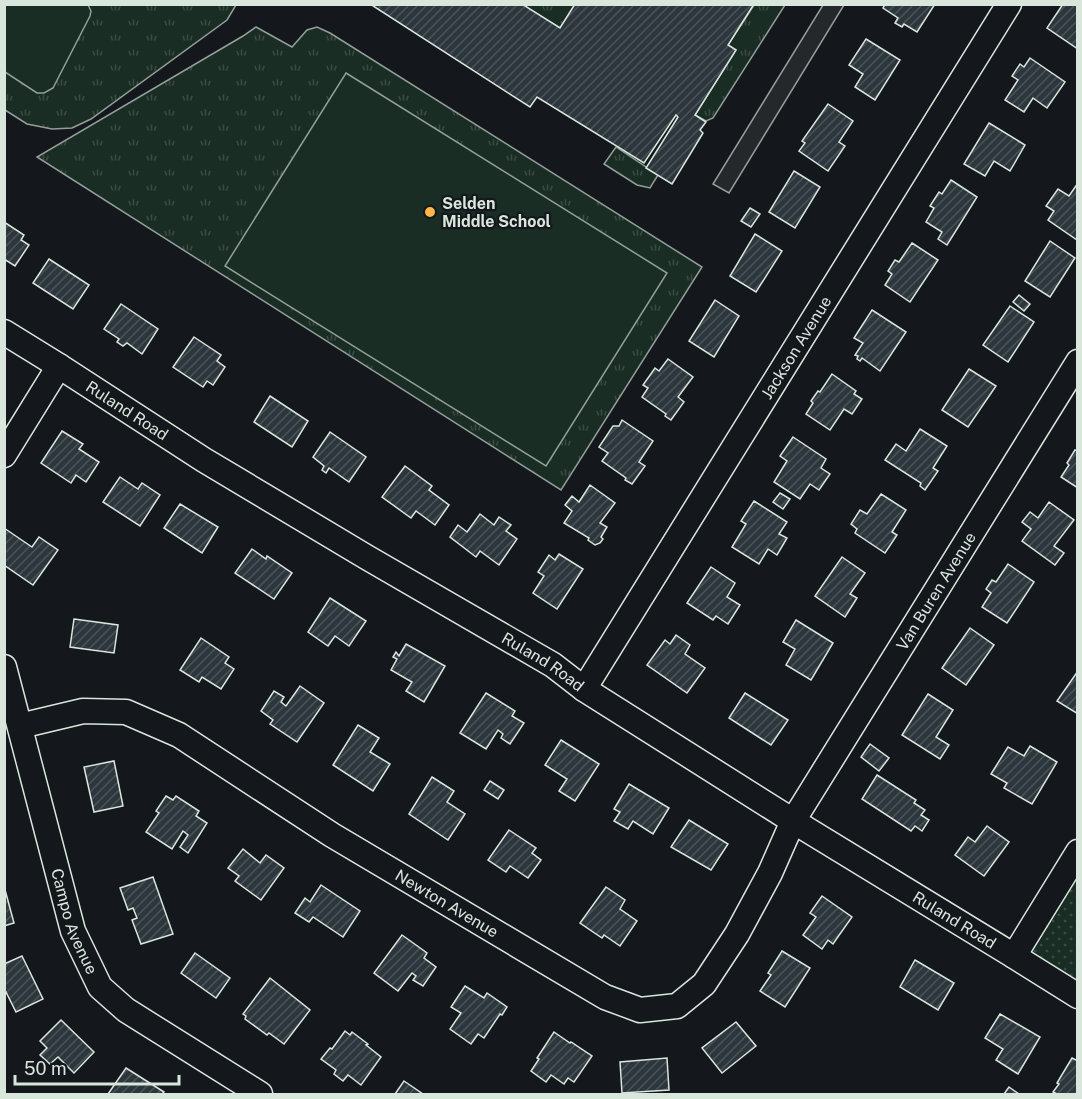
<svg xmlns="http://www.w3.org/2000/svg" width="1082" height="1099" font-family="'Public Sans',sans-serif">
<defs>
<pattern id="grass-tufts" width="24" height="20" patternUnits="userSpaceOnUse" patternTransform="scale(1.5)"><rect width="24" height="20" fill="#1a2d24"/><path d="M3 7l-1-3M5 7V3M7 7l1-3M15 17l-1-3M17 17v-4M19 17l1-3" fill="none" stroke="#3b4b43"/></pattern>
<pattern id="park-dots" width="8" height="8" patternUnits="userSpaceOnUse" patternTransform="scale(1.5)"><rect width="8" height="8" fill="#1a2d24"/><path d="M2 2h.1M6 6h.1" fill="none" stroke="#3b4b43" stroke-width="1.8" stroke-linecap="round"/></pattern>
<pattern id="building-hatch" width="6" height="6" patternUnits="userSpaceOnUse" patternTransform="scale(1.5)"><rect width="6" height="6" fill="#2c363c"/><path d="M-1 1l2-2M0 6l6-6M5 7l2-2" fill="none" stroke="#4a5358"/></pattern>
</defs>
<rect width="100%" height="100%" fill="#14181c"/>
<g fill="url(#grass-tufts)" stroke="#939e99" stroke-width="1.5">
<polygon points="4,5 236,5 227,20 91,119 72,128 52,129 27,124 5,110"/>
<polygon points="522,5 575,5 560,28"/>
<polygon points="754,5 785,5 713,118 706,121 695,115 736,50 728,45"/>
<polygon points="256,27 292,47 307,30 317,27 330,33 702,267 561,490 37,157 243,36"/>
<polygon points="616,147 658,175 650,188 637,185 604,164"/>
</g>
<polygon fill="url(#park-dots)" stroke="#939e99" stroke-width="1.5" points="1077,852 1077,996 1014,956"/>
<g fill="#1a2d24" stroke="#939e99" stroke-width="1.5">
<polygon points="88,5 91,11 90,16 53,88 44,93 37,93 5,72 5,5"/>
<polygon points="346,73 667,273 546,466 225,266"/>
</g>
<polygon fill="#24282b" stroke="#939e99" stroke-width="1.5" points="823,5 844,5 729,193 713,184"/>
<g fill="url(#building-hatch)" stroke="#d8e6dc" stroke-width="1.5">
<polygon points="370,4 522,4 560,28 575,4 754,4 728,45 736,50 695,115 706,122 700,130 703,133 672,184 646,168 678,117 676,115 644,163 537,97 530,107"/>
<polygon points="885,4 935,4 917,32 904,24 902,27 895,23 898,18 883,8"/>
<polygon points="1063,4 1078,4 1078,49 1047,28"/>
<polygon points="866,39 900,60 875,100 855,87 863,74 849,65"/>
<polygon points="1030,58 1065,82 1047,108 1033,98 1024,112 1005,100 1018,80 1012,76 1020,64 1024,67"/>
<polygon points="828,104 853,121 839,142 845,146 828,171 799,151 805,143 802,141"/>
<polygon points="989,123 1025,145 1010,171 994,161 985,176 964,164"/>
<polygon points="794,171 820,187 795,228 769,212"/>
<polygon points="951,180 977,197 947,245 938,239 942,232 926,222 934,208 930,206 939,192 942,194"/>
<polygon points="1078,183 1078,240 1077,240 1048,220 1054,211 1046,206 1058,189 1069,196"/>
<polygon points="750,208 760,214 751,227 741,221"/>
<polygon points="4,222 24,235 21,240 29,245 15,266 4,259"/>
<polygon points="755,234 782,251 756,292 730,276"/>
<polygon points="1050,241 1075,258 1050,297 1025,281"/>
<polygon points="912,243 938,260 910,302 885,285 892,274 888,271 895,260 899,262"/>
<polygon points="49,259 89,285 73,309 33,283"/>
<polygon points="1019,295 1030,304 1024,311 1013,302"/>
<polygon points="715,300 739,316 714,357 689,341"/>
<polygon points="121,304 158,329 142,354 127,343 123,346 117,342 119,339 104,329"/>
<polygon points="1010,306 1034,322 1008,362 983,345"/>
<polygon points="872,310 906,332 880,371 862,358 860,361 857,359 858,356 855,355 863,343 854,338"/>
<polygon points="194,337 221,355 217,361 225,367 213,385 207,381 203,387 173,367"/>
<polygon points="668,359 693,377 678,397 684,402 671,420 665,416 666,414 642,397 648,388 643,385 655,368 659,371"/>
<polygon points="969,369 996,386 968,427 942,410"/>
<polygon points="832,374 856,391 854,394 862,399 852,414 844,409 830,430 806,414 813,403 811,401 818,391 820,392"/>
<polygon points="270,396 308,421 292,447 254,422"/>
<polygon points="622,420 653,441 639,462 645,466 632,484 625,480 626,478 602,461 608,453 599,447 613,426 619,426"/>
<polygon points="920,429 947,446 933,468 938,471 925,490 920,486 921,483 885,460 896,444 906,451"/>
<polygon points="62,431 83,444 79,449 99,462 86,482 76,475 71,483 41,463"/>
<polygon points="330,432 366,457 349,482 329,468 326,473 322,470 324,466 313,457"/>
<polygon points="793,437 826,459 821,468 830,474 819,490 810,484 800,499 774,482 787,461 780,456"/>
<polygon points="1075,450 1078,451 1078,488 1061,477 1069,465 1067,463"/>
<polygon points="405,466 432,486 429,490 449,505 435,525 416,511 411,518 382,497"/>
<polygon points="120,477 138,489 142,483 160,495 140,526 103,502"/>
<polygon points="590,485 615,503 600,523 607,527 601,537 603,539 600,543 595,545 588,540 589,538 564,523 572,511 565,505 572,496 579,502"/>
<polygon points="780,493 790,499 783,509 773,502"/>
<polygon points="881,494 906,510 892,532 897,535 885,553 855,533 857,529 851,524 860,510 867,514"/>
<polygon points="754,501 787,522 779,534 787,538 777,555 768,549 759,564 732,547 746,524 741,521"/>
<polygon points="1049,502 1074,520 1054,546 1064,553 1055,565 1022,541 1031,529 1022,522 1030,512 1038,518"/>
<polygon points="180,504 218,527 202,553 164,528"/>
<polygon points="480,514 494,525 499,517 511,525 506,531 517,539 499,565 480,551 476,557 450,537 458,525 467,532"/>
<polygon points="4,528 32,547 39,537 58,550 33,585 4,565"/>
<polygon points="252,549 266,559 267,556 292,573 274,599 235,573"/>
<polygon points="559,554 583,569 557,609 533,593 544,576 538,572 549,555 555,560"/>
<polygon points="842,557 865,573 850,594 857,598 845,617 815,596"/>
<polygon points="1008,564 1034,582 1007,623 982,607 991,593 986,589 992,580 996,582"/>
<polygon points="711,567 735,583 727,597 740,605 728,624 716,616 713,620 687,603"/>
<polygon points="330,598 366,621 349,646 335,636 328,646 308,632"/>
<polygon points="74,619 118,625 114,653 70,647"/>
<polygon points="796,620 833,643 811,680 786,665 795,649 783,642"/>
<polygon points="970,628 994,645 966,685 942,668"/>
<polygon points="676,635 690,645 685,654 705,668 687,693 647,665 665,640 670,644"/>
<polygon points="201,638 229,657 225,663 234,669 221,689 202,677 199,682 180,670"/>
<polygon points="406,644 445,666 424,702 406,691 412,682 391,670 397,659 393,657 396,652 399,656"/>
<polygon points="1078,671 1078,714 1057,701"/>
<polygon points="300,686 324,703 297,742 270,724 273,720 261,711 274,691 284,697 281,702 286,706"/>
<polygon points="486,693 515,711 512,716 524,723 510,744 501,738 503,734 498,730 486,749 460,733"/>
<polygon points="745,693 788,720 771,745 729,718"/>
<polygon points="928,694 953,710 936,737 949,745 940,759 902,735"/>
<polygon points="358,725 379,738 370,752 390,764 373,791 333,765"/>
<polygon points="561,740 599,764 575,801 559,791 567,779 545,765"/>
<polygon points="870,744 889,758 879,771 861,757"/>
<polygon points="1030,746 1057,762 1032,804 1004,788 1007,783 991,774 1008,747 1024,756"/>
<polygon points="114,761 123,806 94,812 84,767"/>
<polygon points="877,775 916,800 914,803 925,810 921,815 929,820 922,831 915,826 911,831 862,799"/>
<polygon points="432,777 454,791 447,802 465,814 448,840 409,814"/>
<polygon points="490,781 504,790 498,799 484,790"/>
<polygon points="629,784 669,808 653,834 633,821 628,829 614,821 620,812 614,809"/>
<polygon points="166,796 173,800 176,796 199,811 196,816 207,823 188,853 180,847 188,835 183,831 172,849 146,832 159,813 156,811"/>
<polygon points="689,820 728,844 711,870 671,847"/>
<polygon points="987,826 1009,842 984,876 955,855 968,837 975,842"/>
<polygon points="509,830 536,848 532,853 541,860 528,878 510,866 506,872 488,860"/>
<polygon points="243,849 260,863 266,855 284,868 261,900 235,881 239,876 228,868"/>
<polygon points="153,877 173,934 141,944 132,920 137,918 133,908 128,910 120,888"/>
<polygon points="321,885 360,911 343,937 313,917 309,922 295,913 305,898 310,902"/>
<polygon points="4,886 14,923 4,926"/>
<polygon points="606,887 625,900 620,909 637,921 620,946 604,935 602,938 580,923"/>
<polygon points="822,896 852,917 833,944 828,940 822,949 803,935 816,917 810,913"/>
<polygon points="402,935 427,953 424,958 436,967 423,986 413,980 416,976 412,973 398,991 374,973"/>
<polygon points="782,951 810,968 785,1007 760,991 771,975 768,973"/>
<polygon points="195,953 230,978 216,998 181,973"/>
<polygon points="22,956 43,999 16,1012 4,988 4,964"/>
<polygon points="915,960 954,983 938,1010 900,987"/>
<polygon points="270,978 310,1010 284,1044 269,1033 267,1035 245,1019 246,1016 243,1014"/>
<polygon points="465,986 484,998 487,993 507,1007 502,1015 500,1014 484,1038 478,1034 471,1044 450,1029 461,1013 451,1007"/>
<polygon points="1000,1014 1040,1037 1018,1074 996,1060 1003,1049 985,1038"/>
<polygon points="61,1020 94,1052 74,1073 58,1057 50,1064 40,1055 47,1048 40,1041"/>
<polygon points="736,1022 756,1046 722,1073 702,1048"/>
<polygon points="345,1031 350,1035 352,1032 368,1044 366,1045 381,1057 361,1085 348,1075 343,1081 334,1074 336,1070 321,1059 330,1048 332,1049"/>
<polygon points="554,1032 570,1043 571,1042 592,1056 574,1082 568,1078 564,1084 551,1075 546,1082 531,1071 539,1059 537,1058"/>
<polygon points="667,1058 669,1090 622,1093 620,1062"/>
<polygon points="1072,1058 1078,1061 1078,1094 1057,1094 1053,1092 1059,1084 1057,1083"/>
<polygon points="126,1068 164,1092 162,1094 108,1094"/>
<polygon points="404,1081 423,1094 395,1094"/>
<polygon points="1009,1087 1019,1094 1004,1094"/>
</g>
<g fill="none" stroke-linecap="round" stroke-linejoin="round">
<defs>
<g id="minor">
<path id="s1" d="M4,332L59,366L204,460L368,558L553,665L584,689L793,821L1014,956L1078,996"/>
<polyline points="4,455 59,366"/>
<path id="s2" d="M4,667L73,931L100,987L126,1010L260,1094"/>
<path id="s3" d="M584,689L1009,4"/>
<path id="s4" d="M20,726L83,711L126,712L179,735L332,835L605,997L640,1010L677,1006L704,984L737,934L770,873L793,821L1078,362"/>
<polyline points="1014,956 1078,852"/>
</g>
</defs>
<use href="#minor" stroke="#d8e6dc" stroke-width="27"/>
<use href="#minor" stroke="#14181c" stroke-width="24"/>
</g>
<circle fill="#ffb74d" stroke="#14181c" stroke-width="2" cx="430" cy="212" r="6"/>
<g text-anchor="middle" stroke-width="4.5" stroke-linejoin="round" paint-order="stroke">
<g font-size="16" font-weight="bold" fill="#d8e6dc" stroke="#14181c" text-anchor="start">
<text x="442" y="209">Selden<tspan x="442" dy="18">Middle School</tspan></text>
</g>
<g font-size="16" fill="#d8e6dc" stroke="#14181c">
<text dy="6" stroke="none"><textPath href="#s3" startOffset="402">Jackson Avenue</textPath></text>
<text dy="6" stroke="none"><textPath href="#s1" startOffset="146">Ruland Road</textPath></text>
<text dy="6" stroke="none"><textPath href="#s4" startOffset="1232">Van Buren Avenue</textPath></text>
<text dy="6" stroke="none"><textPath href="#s1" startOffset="632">Ruland Road</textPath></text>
<text dy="6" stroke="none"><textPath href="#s4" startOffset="482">Newton Avenue</textPath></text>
<text dy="6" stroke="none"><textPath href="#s1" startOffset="1118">Ruland Road</textPath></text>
<text dy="6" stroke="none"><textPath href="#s2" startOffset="264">Campo Avenue</textPath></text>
</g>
</g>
<rect width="1082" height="1099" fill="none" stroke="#d8e6dc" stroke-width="12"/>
<path d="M15 1075v9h164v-9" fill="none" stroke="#d8e6dc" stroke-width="3"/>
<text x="24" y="1075" font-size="18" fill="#d8e6dc" stroke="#14181c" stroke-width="4.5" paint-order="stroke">50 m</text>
</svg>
